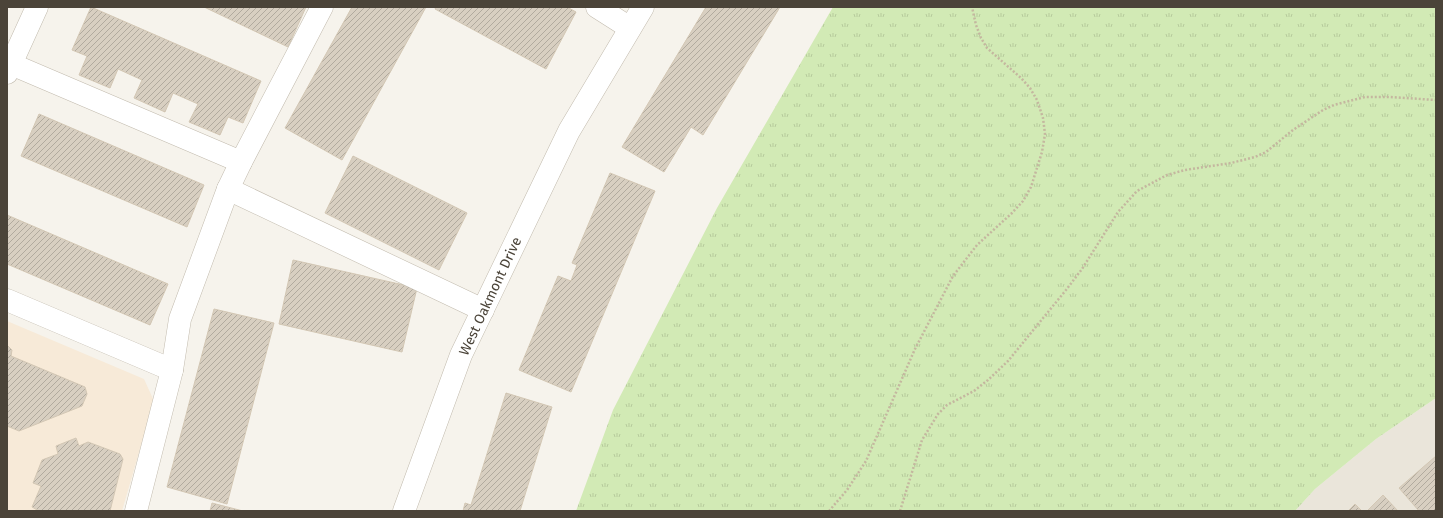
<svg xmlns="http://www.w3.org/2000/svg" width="1443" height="518" font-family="'Fira Sans',sans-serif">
<defs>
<pattern id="grass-tufts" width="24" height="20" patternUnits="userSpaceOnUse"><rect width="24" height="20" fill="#d2eab5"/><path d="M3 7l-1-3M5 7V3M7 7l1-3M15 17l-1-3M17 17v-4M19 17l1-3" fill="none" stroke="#b6ca9c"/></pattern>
<pattern id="building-hatch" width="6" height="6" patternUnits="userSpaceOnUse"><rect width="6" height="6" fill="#d8cfc1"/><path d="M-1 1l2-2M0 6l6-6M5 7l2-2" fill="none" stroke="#b1aa9e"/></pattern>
</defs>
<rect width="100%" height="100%" fill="#f6f3ec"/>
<polygon fill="#eae5da" points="1436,398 1436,511 1295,511 1315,489 1376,439"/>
<polygon fill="#f7ead8" points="7,321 144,379 154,401 122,511 7,511"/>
<polygon fill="url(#grass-tufts)" points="833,7 1436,7 1436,398 1376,439 1315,489 1295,511 576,511 613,410 717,208"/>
<g fill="url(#building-hatch)" stroke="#d3c7b4">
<polygon points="91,7 261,81 243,123 228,117 220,135 189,122 198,104 173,93 165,112 134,98 142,80 118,69 110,88 79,75 87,56 72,50"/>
<polygon points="204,7 306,7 288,47"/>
<polygon points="352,7 426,7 342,160 285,128"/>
<polygon points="436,7 567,7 576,12 546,69 435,9"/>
<polygon points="706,7 780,7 703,135 691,127 664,172 622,147"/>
<polygon points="39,114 204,185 187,227 21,156"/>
<polygon points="353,156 467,213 439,270 325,213"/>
<polygon points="610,173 655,191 571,392 519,370 558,276 571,281 577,265 572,263"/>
<polygon points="7,215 168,284 150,325 7,264"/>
<polygon points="293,260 417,288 402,352 279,324"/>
<polygon points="214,309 274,323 227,504 167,487"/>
<polygon points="7,345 12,350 11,356 85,387 87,394 82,406 19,431 7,426"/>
<polygon points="506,393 552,407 520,511 463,511 465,503 471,505"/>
<polygon points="76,438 79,446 88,442 120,454 123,459 110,511 39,511 32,507 41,486 33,483 42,460 58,454 56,446"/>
<polygon points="1436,456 1436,511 1419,511 1399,488"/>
<polygon points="1383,495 1398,511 1367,511"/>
<polygon points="212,503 243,511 210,511"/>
<polygon points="1355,504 1362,511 1348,511"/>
</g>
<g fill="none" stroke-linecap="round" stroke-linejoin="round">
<defs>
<g id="minor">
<polyline points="597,7 630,28"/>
<polyline points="11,64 241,162"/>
<polyline points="7,73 37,7"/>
<polyline points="228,189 483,310"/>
<polyline points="7,300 172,370"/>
<polyline points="136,511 172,370 180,319 228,189 241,162 322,7"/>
<polyline points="404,511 461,355 569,131 643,7"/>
</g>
</defs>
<use href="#minor" stroke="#c2bbae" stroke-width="23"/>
<g stroke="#c4b79f" stroke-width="2.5" stroke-dasharray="2 2" stroke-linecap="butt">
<polyline points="829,511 847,490 866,461 915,349 953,276 977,245 1012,213 1023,201 1031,187 1042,152 1045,134 1043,118 1037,100 1030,88 1021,78 987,48 981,38 976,25 972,7"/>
<polyline points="900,511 922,440 938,414 947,405 974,391 988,380 1008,361 1066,290 1082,269 1118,212 1137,191 1167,175 1185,170 1231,163 1255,157 1266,152 1293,130 1323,110 1334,105 1365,97 1390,97 1436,100"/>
</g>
<use href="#minor" stroke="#fff" stroke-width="22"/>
</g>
<g text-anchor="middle" stroke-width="3.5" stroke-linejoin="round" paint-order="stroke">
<g font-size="14" fill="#4b4439" stroke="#fff">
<text transform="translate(490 296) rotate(-65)" y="5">West Oakmont Drive</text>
</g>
</g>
<rect width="1443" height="518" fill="none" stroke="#4b4439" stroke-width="16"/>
</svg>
